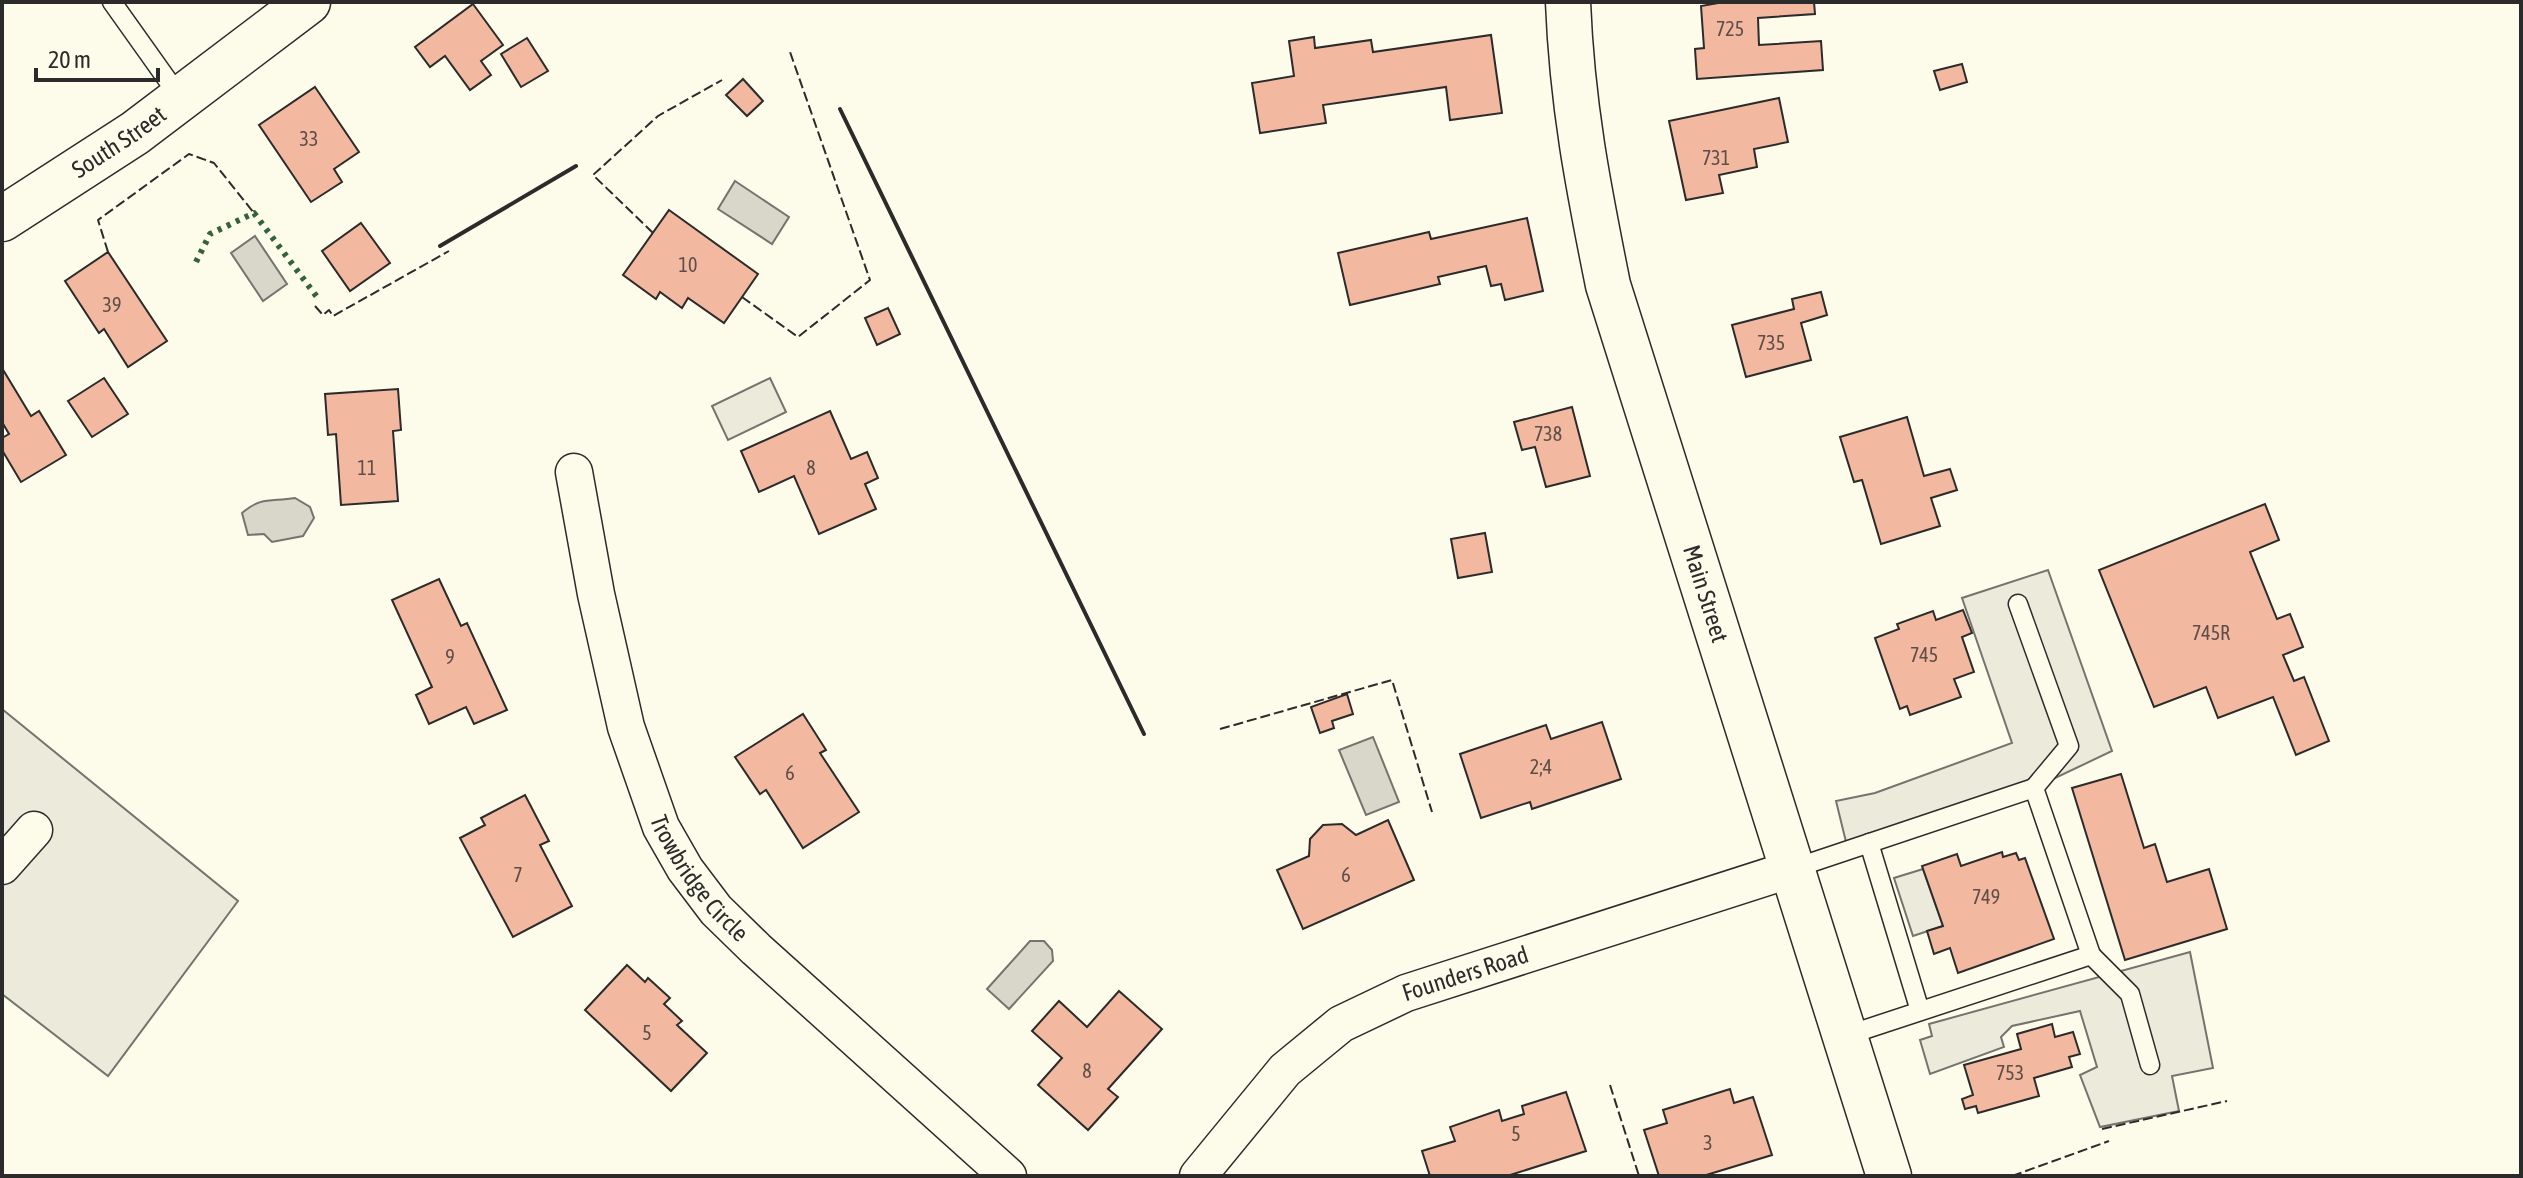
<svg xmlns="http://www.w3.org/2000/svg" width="2523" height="1178" font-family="'Asap Condensed',sans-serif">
<rect width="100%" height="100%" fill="#fdfbea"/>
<polygon fill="#ecebdb" stroke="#74746e" stroke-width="2" points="770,378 786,412 728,440 712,406"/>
<g fill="#eceadb" stroke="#74746e" stroke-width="2">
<polygon points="2048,570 2112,751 2034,788 1848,850 1836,801 1875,793 2012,743 1962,598"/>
<polygon points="2,709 238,901 108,1076 2,994"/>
<polygon points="1923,869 1943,926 1913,936 1894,878"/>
<polygon points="2190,952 2213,1068 2172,1076 2179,1111 2100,1127 2080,1075 2097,1067 2080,1011 2012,1026 2001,1037 2004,1047 1930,1074 1920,1040 1932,1036 1929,1024"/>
</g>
<g fill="#d8d7c9" stroke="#74746e" stroke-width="2">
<polygon points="735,181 789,217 772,244 718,209"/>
<polygon points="255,236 287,284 263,301 231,253"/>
<path d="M295,498L310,507L314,518L303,536L272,542L264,534L248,535L242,513C262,496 271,502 295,498Z"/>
<polygon points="1373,737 1399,802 1366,815 1339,750"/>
<polygon points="1030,941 1044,941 1052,950 1053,961 1009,1009 987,989"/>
</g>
<g fill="#f2b8a0" stroke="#2b2b2b" stroke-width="2">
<polygon points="1724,2 1814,2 1815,14 1758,18 1759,45 1821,41 1823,70 1697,79 1695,49 1704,48 1701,6"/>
<polygon points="473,4 503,45 481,61 491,75 470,90 445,56 430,67 415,47"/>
<polygon points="1491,35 1502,113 1450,120 1446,87 1323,105 1326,123 1260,133 1252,83 1294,76 1289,41 1314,37 1315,48 1371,40 1373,52"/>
<polygon points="527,38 548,71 521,87 501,54"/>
<polygon points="1962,64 1967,82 1940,90 1934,71"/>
<polygon points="743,79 763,101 747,116 726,95"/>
<polygon points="315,87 359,152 334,169 342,182 311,202 259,125"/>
<polygon points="1779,98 1788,142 1754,149 1757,167 1719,175 1723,193 1686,200 1669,121"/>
<polygon points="669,210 758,274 724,323 688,298 682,308 660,292 656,299 623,275"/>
<polygon points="1527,218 1543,291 1505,300 1501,284 1491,286 1486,266 1438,277 1440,284 1350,305 1338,253 1429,232 1431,239"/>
<polygon points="361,223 390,263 350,291 322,251"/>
<polygon points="108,252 167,341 128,367 104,329 99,333 65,281"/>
<polygon points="1821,292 1827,315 1801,323 1811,360 1746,377 1732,325 1794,309 1792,299"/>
<polygon points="888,308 900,334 877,345 865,318"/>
<polygon points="2,368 31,416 39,411 66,455 21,482 2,450 2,438 9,434 2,422"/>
<polygon points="104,378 128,414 92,437 68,401"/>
<polygon points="398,389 401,430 393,431 398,501 341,505 336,434 328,435 325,394"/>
<polygon points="1572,407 1590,476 1546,487 1535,447 1522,450 1514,422"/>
<polygon points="830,411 851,459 867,452 878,478 865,484 876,509 819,534 794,476 759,492 741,451"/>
<polygon points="1907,417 1924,476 1950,469 1957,490 1931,498 1940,526 1881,544 1862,480 1854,482 1840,437"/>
<polygon points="2265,504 2279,540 2250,552 2277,619 2290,614 2303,647 2283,655 2294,681 2304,677 2329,741 2296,755 2273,697 2218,718 2206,687 2154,707 2099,570"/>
<polygon points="1485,533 1492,572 1458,578 1451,539"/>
<polygon points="439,579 461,626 467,623 507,710 474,724 466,707 429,724 416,695 432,687 392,600"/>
<polygon points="1963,610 1972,633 1962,637 1974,672 1954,679 1961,697 1910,715 1907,706 1900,709 1875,638 1899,629 1897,624 1933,611 1936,620"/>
<polygon points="1347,694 1353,714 1332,721 1334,728 1320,733 1311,707"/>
<polygon points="803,714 826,750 820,753 859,812 803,848 766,790 760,794 735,757"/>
<polygon points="1602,722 1621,779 1532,809 1530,802 1481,818 1460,754 1546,725 1551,739"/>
<polygon points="2121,774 2144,848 2155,844 2167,882 2209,869 2227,929 2125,960 2072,788"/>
<polygon points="525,795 549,841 540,845 572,906 513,937 460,838 485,825 481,818"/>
<polygon points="1388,820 1414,880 1303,929 1277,870 1309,856 1310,839 1323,825 1342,824 1356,835"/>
<polygon points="2002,852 2003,857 2016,853 2019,860 2025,858 2054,939 1958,973 1950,948 1934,954 1927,931 1943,926 1922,866 1957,854 1961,866"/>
<polygon points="627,965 645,982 648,978 670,998 664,1004 682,1021 677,1025 707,1053 671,1091 585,1010"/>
<polygon points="1119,991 1162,1029 1108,1089 1118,1097 1088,1130 1038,1085 1062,1058 1032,1031 1059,1001 1087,1027"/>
<polygon points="2052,1024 2055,1037 2073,1032 2080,1054 2069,1057 2072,1067 2034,1078 2039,1096 1978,1113 1976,1106 1965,1109 1962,1099 1973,1095 1964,1065 2021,1049 2017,1034"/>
<polygon points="1730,1089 1734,1103 1753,1097 1772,1155 1703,1176 1659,1176 1644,1130 1667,1123 1663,1110"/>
<polygon points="1566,1092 1586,1151 1507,1176 1430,1176 1422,1151 1455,1141 1450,1127 1499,1110 1502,1121 1524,1114 1522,1106"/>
</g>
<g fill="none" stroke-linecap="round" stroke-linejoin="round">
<defs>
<g id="lane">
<polyline points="112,2 181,99"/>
<polyline points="2018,604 2069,746 2034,788"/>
<polyline points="1869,843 1920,1011"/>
<polyline points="1792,869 2034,788 2091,955 1845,1036"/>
<polyline points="2091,955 2130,994 2150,1065"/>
</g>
<g id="street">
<path id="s1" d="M574,472L596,594L626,727L661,827L685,869L716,910L756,949L1008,1176"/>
<polyline points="2,866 34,830"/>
<path id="s2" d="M1198,1176L1285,1070L1341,1024L1406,993L1792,869"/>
</g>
<g id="secondary">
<path id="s3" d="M1568,2C1572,104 1588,186 1608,285L1889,1176"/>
<path id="s4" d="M2,219L135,133L308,2"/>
</g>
</defs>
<use href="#lane" stroke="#2b2b2b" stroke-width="21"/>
<use href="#street" stroke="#2b2b2b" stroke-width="39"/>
<use href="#secondary" stroke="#2b2b2b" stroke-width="47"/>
<use href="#lane" stroke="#fdfbea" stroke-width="18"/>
<use href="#street" stroke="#fdfbea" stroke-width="36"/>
<use href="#secondary" stroke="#fdfbea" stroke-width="44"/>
<polyline stroke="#34623c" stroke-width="6" stroke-dasharray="4 6" stroke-linecap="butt" points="196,262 210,234 254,213 320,301"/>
<g stroke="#2b2b2b" stroke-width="2" stroke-dasharray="10 4" stroke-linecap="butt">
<polyline points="653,233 593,175 658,116 722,80"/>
<polyline points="108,252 98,220 189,154 214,163 254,213"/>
<polyline points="742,297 798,337 870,280 790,52"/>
<polyline points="315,306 323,315 329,310 333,316 449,251"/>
<polyline points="1220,729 1392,680 1432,812"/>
<polyline points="1610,1085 1639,1176"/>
<polyline points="2102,1129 2227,1101"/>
<polyline points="2012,1176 2109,1141"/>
</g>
<g stroke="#2b2b2b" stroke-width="4">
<polyline points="840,109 1144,734"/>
<polyline points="440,246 576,166"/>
</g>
</g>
<g text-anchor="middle" stroke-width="6" stroke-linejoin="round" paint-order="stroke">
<g font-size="20" fill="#5d4e48">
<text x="1730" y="36">725</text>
<text x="309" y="146">33</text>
<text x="1716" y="165">731</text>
<text x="688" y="272">10</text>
<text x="112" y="312">39</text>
<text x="1771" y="350">735</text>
<text x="1548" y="441">738</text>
<text x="367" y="475">11</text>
<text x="811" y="475">8</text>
<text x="2211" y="640">745R</text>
<text x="1924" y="662">745</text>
<text x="450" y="664">9</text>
<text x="1541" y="774">2;4</text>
<text x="790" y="780">6</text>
<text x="518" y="882">7</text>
<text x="1346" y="882">6</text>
<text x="1986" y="904">749</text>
<text x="647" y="1040">5</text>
<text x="1087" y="1078">8</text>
<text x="2010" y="1080">753</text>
<text x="1516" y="1141">5</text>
<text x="1708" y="1150">3</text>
</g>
<g font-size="24" fill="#2b2b2b" stroke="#fdfbea">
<text dy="8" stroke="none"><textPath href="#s4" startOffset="140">South Street</textPath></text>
<text dy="8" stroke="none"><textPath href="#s3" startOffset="610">Main Street</textPath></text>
<text dy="8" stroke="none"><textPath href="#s1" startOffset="430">Trowbridge Circle</textPath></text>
<text dy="8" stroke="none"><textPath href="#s2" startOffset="344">Founders Road</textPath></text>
</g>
</g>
<rect width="2523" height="1178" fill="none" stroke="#2b2b2b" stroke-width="8"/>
<path d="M36 68v12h122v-12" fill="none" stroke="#2b2b2b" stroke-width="4"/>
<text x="48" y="68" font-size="24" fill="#2b2b2b" stroke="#fdfbea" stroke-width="6" paint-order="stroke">20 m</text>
</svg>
